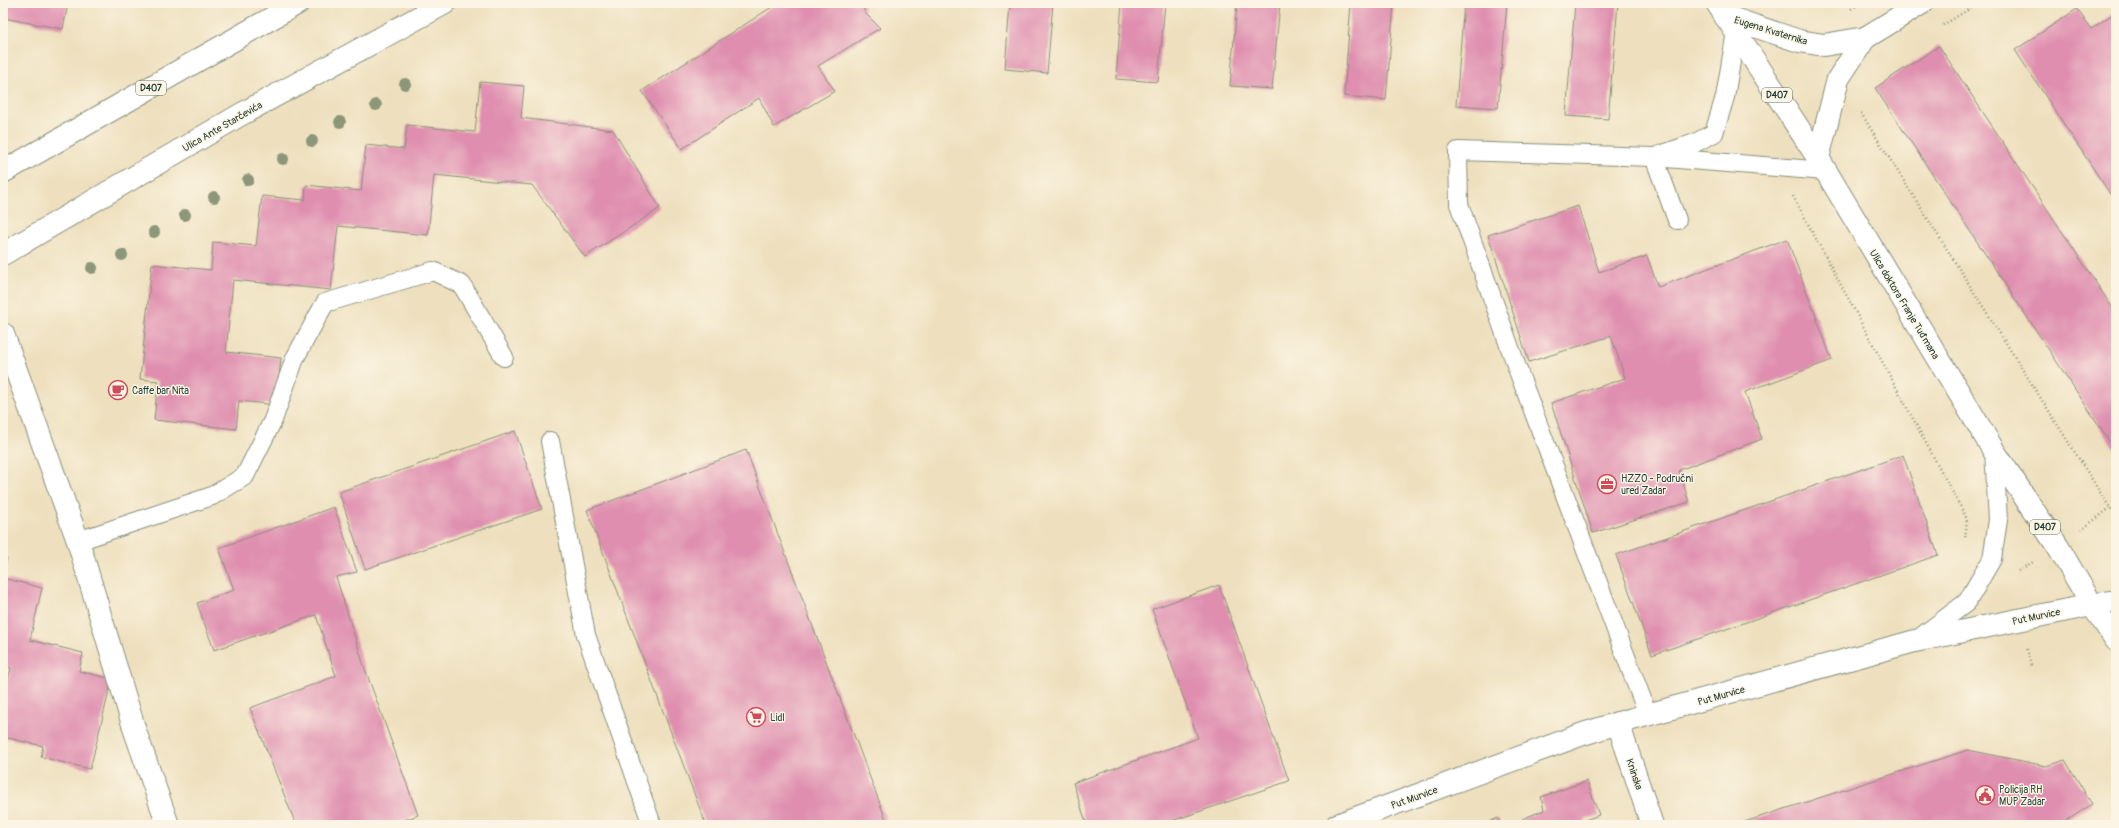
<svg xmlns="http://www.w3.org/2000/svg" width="2119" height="828" font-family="Pangolin,sans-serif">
<rect width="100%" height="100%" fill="#fcf5e5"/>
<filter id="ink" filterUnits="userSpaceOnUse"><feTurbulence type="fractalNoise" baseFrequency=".025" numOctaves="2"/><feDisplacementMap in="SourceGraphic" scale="8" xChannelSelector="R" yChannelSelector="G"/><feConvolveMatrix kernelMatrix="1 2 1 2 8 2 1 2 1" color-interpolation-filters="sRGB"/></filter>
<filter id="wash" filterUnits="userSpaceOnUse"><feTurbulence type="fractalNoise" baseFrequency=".012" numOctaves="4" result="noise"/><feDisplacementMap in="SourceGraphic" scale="16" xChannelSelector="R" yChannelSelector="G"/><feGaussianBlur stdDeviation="0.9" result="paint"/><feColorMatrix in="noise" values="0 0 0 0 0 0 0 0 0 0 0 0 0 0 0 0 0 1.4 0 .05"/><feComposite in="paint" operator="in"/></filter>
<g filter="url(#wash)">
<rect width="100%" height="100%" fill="#eee0be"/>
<g id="blocks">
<g fill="#df8eaf">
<polygon points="3,3 68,3 63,29 3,18"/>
<polygon points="778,3 864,3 864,12 880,28 818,66 835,91 774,127 759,98 682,149 642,91"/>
<polygon points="1010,3 1053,3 1047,73 1005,69"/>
<polygon points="1122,3 1165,3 1158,82 1116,79"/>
<polygon points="1237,3 1280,3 1272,89 1230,86"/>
<polygon points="1351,3 1394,3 1386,100 1344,96"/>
<polygon points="1464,3 1507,3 1498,108 1456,105"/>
<polygon points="1575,3 1618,3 1608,119 1566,116"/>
<polygon points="2077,9 2091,29 2116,12 2116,203 2015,50"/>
<polygon points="1939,46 2116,313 2116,451 1875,88"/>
<polygon points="480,82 524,86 521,118 613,130 660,208 585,257 532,185 434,175 428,235 338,226 331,290 233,280 226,352 281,358 276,405 239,401 236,429 154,420 158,381 140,379 152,264 211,270 213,242 256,246 262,196 305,200 306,185 361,191 366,145 404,149 407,125 475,132"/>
<polygon points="1578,206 1599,272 1647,256 1658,287 1787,239 1832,360 1745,392 1762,439 1679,470 1689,502 1593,533 1551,403 1625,378 1611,336 1529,362 1488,235"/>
<polygon points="515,431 542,509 365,569 339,492"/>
<polygon points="746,450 888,825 706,825 587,510"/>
<polygon points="1903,455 1938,555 1652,655 1616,555"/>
<polygon points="334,507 357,572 336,577 364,666 418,815 391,825 296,825 250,708 336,676 316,615 214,650 197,603 234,590 219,548"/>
<polygon points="3,557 7,558 4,571 3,571"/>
<polygon points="3,578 42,588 30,640 83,653 79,671 112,679 90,769 41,757 43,746 3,737 3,700 11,668 3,666"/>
<polygon points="1219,585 1289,781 1160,825 1087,825 1073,783 1198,738 1152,609"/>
<polygon points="1968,750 2046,766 2065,760 2092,804 2060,825 1735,825"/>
<polygon points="1587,781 1599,815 1585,820 1587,825 1524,825 1522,819 1544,810 1541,797"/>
<polygon points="1498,818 1501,825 1482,825"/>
</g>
</g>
</g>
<g filter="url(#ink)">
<use href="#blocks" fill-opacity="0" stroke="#868e79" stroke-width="1"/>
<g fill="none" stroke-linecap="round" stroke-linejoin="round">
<defs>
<g id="service">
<polyline points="1660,155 1695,143 1714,133 1725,97 1736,32"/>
<polyline points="1654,157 1677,220"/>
<polyline points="550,441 586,635 652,825"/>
<polyline points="78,541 212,496 245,476 273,420 295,358 325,303 433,271 462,285 504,357"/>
<polyline points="1917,640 1967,602 1992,559 1998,520 1994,451"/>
<polyline points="1648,715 1520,376 1459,204 1458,151 1654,157 1825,171"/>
</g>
<g id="minor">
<polyline points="1725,16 1799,41 1824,45 1865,38 1922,3"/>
<polyline points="1818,158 1838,79 1865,38"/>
<polyline points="3,334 78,541 135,731 168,825"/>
<polyline points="1618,723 1652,825"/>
<polyline points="1337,825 1583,734 1618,723 1915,641 2092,605"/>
</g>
<polyline id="secondary" points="2092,605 2116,640"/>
<g id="primary">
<polyline points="1717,3 1818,158 1994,451 2058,547 2092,605 2116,601"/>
<polyline points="3,172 298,3"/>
<polyline points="3,254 240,115 445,3"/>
</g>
</defs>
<use href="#service" stroke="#868e79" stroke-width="20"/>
<use href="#minor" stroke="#868e79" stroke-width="24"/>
<use href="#secondary" stroke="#868e79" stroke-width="24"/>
<use href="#primary" stroke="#868e79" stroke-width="24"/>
<g stroke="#868e79" stroke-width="2.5" stroke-dasharray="1 3" stroke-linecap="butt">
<polyline points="1851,9 1861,3"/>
<polyline points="1943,25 1979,3"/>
<polyline points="1861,113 2110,508 2116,514"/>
<polyline points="1793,196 1967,519 1965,539"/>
<polyline points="2081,530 2110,508"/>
<polyline points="2018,571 2033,562"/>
<polyline points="2027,649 2031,666"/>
</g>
<use href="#service" stroke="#fff" stroke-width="18"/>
<use href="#minor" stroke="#fff" stroke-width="22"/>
<use href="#secondary" stroke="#fff" stroke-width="22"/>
<use href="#primary" stroke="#fff" stroke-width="22"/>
</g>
<g fill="#8c9679">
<circle cx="405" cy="84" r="6"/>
<circle cx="376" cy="105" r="6"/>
<circle cx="340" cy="122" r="6"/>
<circle cx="312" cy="141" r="6"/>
<circle cx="283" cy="159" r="6"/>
<circle cx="248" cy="180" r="6"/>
<circle cx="214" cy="197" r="6"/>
<circle cx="185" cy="215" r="6"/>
<circle cx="154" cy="232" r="6"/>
<circle cx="122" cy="255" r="6"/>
<circle cx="92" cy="268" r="6"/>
</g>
</g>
<defs>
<symbol id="cafe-ring" viewBox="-11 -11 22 22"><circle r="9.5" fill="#fcf5e5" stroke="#d1495b" stroke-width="1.5"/><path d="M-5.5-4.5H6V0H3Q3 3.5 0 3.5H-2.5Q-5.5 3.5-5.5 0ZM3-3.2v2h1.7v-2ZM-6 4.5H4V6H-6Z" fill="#d1495b"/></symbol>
<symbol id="office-ring" viewBox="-11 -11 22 22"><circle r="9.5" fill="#fcf5e5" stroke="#d1495b" stroke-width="1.5"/><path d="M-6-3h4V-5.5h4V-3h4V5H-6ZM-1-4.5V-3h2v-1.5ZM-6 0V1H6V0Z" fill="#d1495b"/></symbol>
<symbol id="supermarket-ring" viewBox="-11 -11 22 22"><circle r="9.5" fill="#fcf5e5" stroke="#d1495b" stroke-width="1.5"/><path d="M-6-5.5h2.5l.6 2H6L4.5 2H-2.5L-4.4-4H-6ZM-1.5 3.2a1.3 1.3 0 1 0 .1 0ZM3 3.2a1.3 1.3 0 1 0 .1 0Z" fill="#d1495b"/></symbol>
<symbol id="civic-ring" viewBox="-11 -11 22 22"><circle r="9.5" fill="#fcf5e5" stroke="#d1495b" stroke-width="1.5"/><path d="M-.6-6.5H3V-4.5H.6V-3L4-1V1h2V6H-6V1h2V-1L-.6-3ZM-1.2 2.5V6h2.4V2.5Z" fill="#d1495b"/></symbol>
</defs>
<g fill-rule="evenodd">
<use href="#cafe-ring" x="107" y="379" width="22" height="22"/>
<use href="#office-ring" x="1596" y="473" width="22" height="22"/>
<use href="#supermarket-ring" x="745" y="706" width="22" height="22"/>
<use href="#civic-ring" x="1974" y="784" width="22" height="22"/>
</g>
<g text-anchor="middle" stroke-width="3" stroke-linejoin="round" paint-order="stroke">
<g fill="#fcf5e5" stroke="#617469" stroke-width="1">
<rect x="136" y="81" width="30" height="14" rx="3"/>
<rect x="1762" y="88" width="30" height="14" rx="3"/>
<rect x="2030" y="520" width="30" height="14" rx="3"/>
</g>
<g font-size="9" font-weight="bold" fill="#1f3d34">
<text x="151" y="91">D407</text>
<text x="1777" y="98">D407</text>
<text x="2045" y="530">D407</text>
</g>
<g font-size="10" fill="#1f3d34" stroke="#fcf5e5">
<text transform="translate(1771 30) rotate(17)" y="4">Eugena Kvaternika</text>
<text transform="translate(222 126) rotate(-30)" y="4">Ulica Ante Starčevića</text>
<text transform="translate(1905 304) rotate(59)" y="4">Ulica doktora Franje Tuđmana</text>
<text transform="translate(2036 616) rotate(-12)" y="4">Put Murvice</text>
<text transform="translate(1721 695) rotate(-16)" y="4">Put Murvice</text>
<text transform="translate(1635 774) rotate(71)" y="4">Kninska</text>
<text transform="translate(1414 797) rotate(-20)" y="4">Put Murvice</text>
</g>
<g font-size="10" fill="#1f3d34" stroke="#fcf5e5" text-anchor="start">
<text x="132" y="394">Caffe bar Nita</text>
<text x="1621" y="482">HZZO - Područni<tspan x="1621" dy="12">ured Zadar</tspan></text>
<text x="770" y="721">Lidl</text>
<text x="1999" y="793">Policija RH<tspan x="1999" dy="12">MUP Zadar</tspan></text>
</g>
</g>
<rect width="2119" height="828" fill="none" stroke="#fcf5e5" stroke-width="16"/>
</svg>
